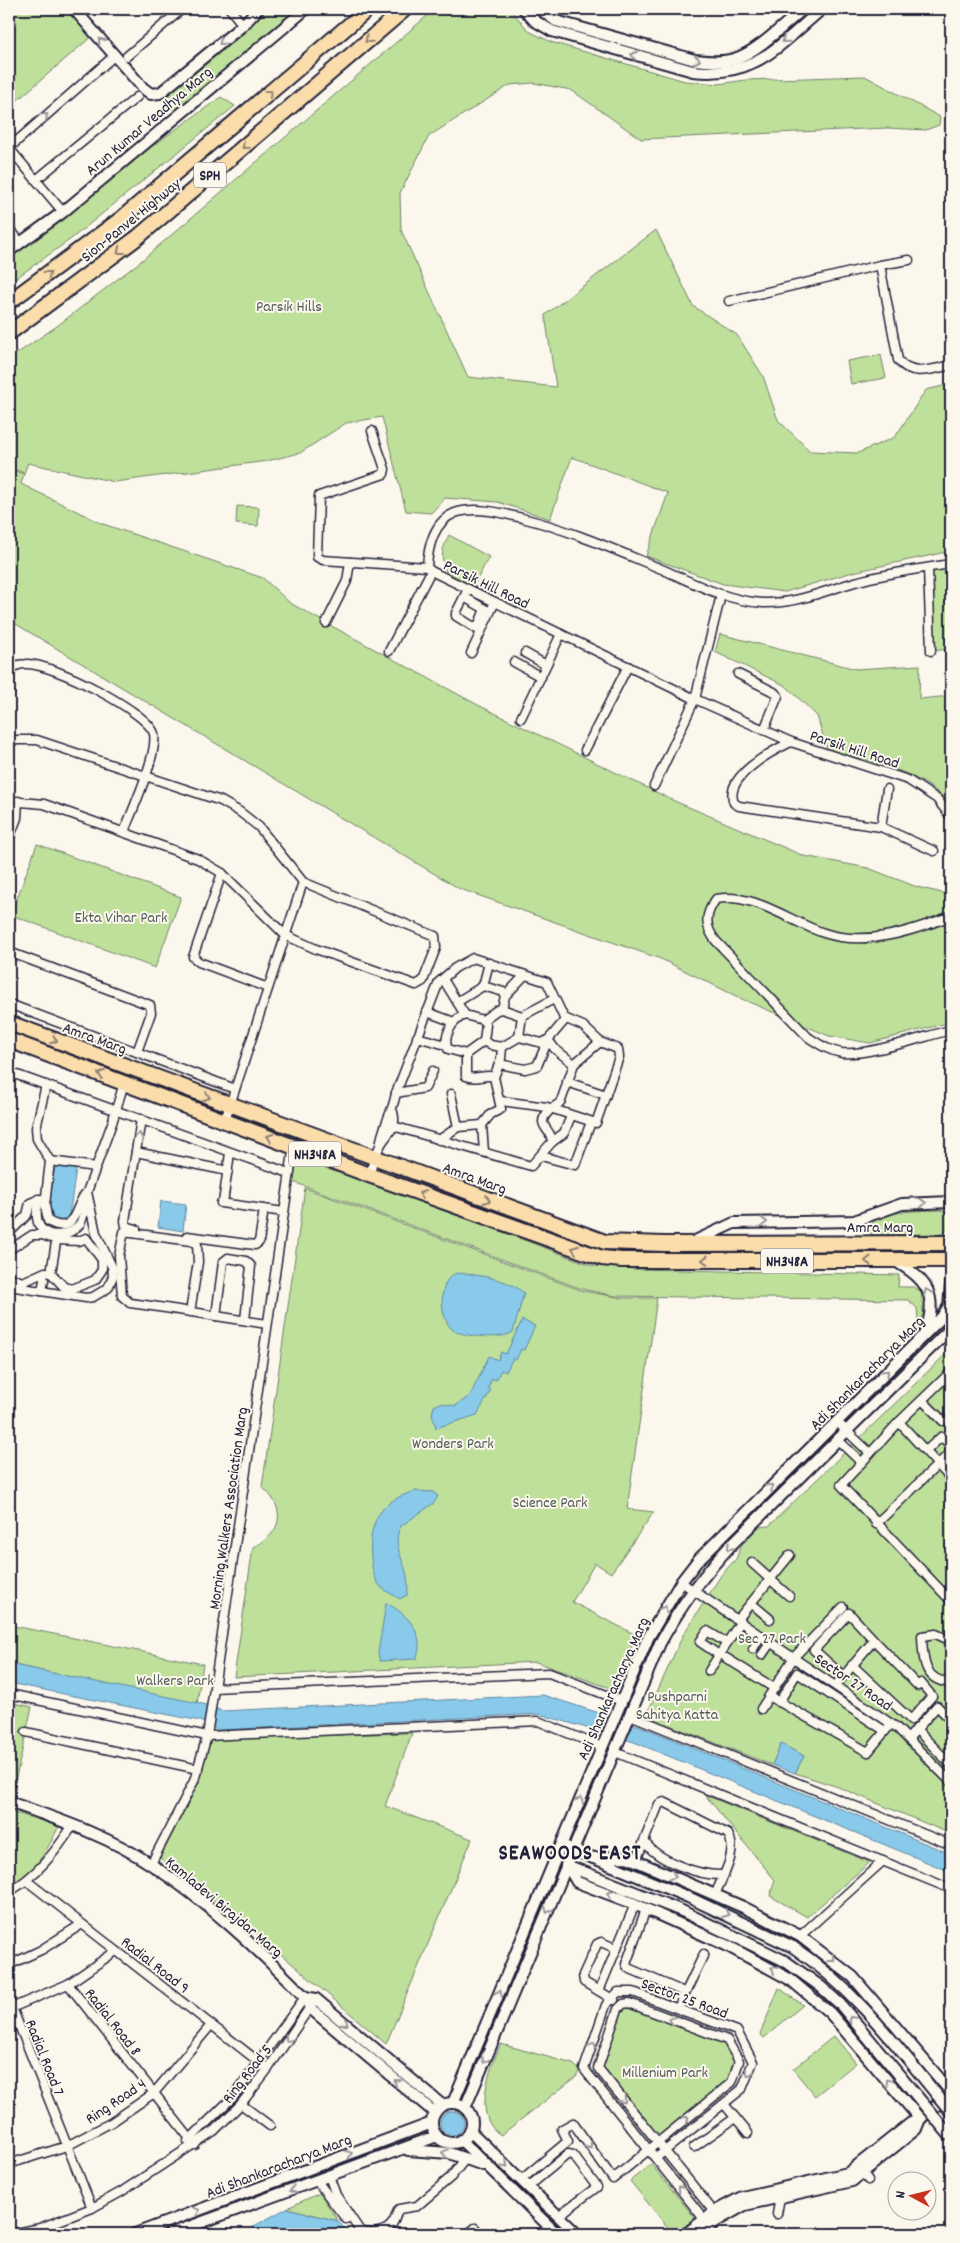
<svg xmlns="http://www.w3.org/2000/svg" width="960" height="2243" font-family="Dekko,sans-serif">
<rect width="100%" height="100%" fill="#fbf7ec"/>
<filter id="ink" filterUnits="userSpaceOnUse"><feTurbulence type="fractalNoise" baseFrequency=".02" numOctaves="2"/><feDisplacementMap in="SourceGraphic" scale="10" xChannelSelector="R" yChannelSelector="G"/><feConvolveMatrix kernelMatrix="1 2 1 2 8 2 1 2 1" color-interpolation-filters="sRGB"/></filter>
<g filter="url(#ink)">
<g fill="#bfe09a" stroke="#70816a">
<polygon points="15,9 66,9 91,37 13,104 9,99 9,15"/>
<polygon points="268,9 298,9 175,111 162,97"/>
<polygon points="435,9 510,9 529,31 551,42 685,81 718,84 746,80 865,76 940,117 939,125 926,130 887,128 641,139 571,90 534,83 510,85 429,136 400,193 401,230 468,377 556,387 545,315 656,230 693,306 737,335 763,376 778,420 810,451 858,453 895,437 926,390 951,384 951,551 853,572 785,592 723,584 646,556 668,493 572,457 550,519 498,502 445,498 431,513 406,511 382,417 346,423 300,453 267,461 115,482 28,463 24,473 9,467 9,359 57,326 141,261"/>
<polygon points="221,97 235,106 71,239 9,283 9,249"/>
<polygon points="881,355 886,378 851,384 847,361"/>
<polygon points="9,469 24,474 21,484 103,524 263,578 290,603 326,623 478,705 672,800 804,856 868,868 917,887 951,895 951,1022 870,1043 829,1036 744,1000 661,959 460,889 9,620"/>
<polygon points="237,506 259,507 258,526 236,524"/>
<path d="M449,535L489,557L473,587L446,571C440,556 442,549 449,535Z"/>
<polygon points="951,564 951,649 931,651 928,568"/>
<path d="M720,634L856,669L920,665L919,699L951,696V805C920,770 870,762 827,749L817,716L786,686L715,652Z"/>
<polygon points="37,844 181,897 155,968 11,915"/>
<polygon points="295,1155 594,1266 635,1269 899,1275 898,1287 913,1287 921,1291 924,1318 918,1320 917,1308 908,1300 615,1296 582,1289 288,1180"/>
<path d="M305,1188L583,1291L623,1298H657L627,1509L654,1512L611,1573L595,1563L572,1602L636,1635L616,1690L536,1662L234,1677L253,1547C283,1534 287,1508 262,1487Z"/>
<path d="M942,1210L950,1216C951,1225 949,1230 941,1234L872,1235L868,1232C871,1208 925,1211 942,1210Z"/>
<polygon points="951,1349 951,1834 838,1787 795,1773 804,1756 781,1744 772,1765 646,1716 683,1635 722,1574 736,1559 741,1546 758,1527 769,1526"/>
<polygon points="9,1625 203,1664 197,1704 9,1664"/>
<polygon points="9,1702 32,1707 13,1791 9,1790"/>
<polygon points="412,1733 385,1806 472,1839 386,2044 255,1932 160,1858 198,1782 211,1738"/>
<polygon points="705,1795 869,1862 869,1863 807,1917 770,1896 775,1880"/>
<path d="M9,1811L59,1826C47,1851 33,1875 9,1888Z"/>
<polygon points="779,1988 803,2005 764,2038 760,2034"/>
<polygon points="628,2007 724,2043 734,2060 727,2080 658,2137 602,2068 622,2011"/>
<polygon points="834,2036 856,2063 815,2096 793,2069"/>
<path d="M501,2044L573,2064L580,2070L576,2077L501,2135C471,2118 490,2067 501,2044Z"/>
<polygon points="651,2164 695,2218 675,2234 673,2234 630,2181"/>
<polygon points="320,2193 338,2221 287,2208"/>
</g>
<g fill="#89caea" stroke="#6087a4">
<polygon points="55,1166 76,1169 71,1204 69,1214 64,1220 53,1219 49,1204"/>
<polygon points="161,1201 186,1204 183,1231 158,1227"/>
<path d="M457,1273C478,1275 507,1278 524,1293L513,1332C503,1340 463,1337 453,1330C439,1320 437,1278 457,1273Z"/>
<polygon points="522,1320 535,1326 524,1350 521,1349 516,1360 513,1358 506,1372 501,1370 496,1380 492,1379 488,1388 491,1390 477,1415 436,1428 432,1414 434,1406 441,1403 455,1406 470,1396 489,1356 498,1360 501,1352 506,1354"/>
<path d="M416,1491L433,1492L438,1496L434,1503L401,1526C388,1549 413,1566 407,1595L400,1599C394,1595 386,1592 381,1587C373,1579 372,1567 371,1557C368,1522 380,1500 416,1491Z"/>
<path d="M386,1603C407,1613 427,1635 416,1659L380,1661L378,1653Z"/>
<polygon points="9,1664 203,1704 222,1711 543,1695 640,1726 951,1854 951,1872 634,1742 539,1714 219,1730 200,1721 9,1683"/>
<polygon points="781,1744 804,1756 795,1773 772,1765"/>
<circle cx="452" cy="2123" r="12"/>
<polygon points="287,2208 338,2221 349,2234 256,2234 253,2230 254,2226"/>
</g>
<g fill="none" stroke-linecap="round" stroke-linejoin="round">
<defs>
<g id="street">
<polyline points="230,9 243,25"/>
<polyline points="127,56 182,9"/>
<polyline points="9,148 114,56"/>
<polyline points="9,148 63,212"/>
<polyline points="36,180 137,97"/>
<polyline points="9,228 21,243"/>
<polyline points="880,265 909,260"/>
<path d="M729,301L880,265L898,360C911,378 933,369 951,365"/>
<polyline points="372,431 385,469 384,474 319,496 317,557 323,560 427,567"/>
<path d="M951,564C919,569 886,573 855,582C824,591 796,604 763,603C728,601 695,584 664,570C617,551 571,530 522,518C502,513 476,506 455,513C434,521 428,547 427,567L431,571L695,699L791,742L908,780L937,799L951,817"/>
<polyline points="928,568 931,651"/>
<polyline points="464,597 485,609 477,629 456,616 456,613 468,589"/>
<polyline points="326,623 347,581 350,562"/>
<polyline points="389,651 431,571"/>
<polyline points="471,653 495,602"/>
<polyline points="525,653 546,665"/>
<polyline points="514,662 541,677"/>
<path d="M9,670C14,666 20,664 26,664C50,662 149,712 154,734C158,754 132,811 124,832"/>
<polyline points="738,674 774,692 778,696 764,730"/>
<polyline points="521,718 561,634"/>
<polyline points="9,740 37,740 221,801 240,812 259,827 303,882 435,936 436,948 423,981 416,985 316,949 285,935 222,873 198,859 44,804 9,801"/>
<path d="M791,742C772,751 723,777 734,803L739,806L881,827L887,789"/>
<polyline points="585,750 628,666"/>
<polyline points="654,786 695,699 721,595"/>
<polyline points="881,827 934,851"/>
<polyline points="9,839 17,818 18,801"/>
<polyline points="222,873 193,957 199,962 268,988"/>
<path d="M951,916C912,931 866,947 824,933C790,922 754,892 716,899C705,914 704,926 716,941L808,1037C819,1044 829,1051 842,1053C867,1056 925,1036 951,1030"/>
<polyline points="9,952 150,1005 151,1013 137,1052"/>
<polyline points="525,975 505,996 502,1009 522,1016 554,999"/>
<polyline points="443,979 465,1015"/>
<polyline points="483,986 489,963"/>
<polyline points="457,1002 483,986 507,993"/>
<polyline points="9,1004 235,1089"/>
<polyline points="427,1012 454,1022"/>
<polyline points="483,1020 497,1010 502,1009"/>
<polyline points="417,1037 446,1045"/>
<polyline points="519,1037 542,1043 548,1040 566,1019"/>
<polyline points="548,1040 555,1049 574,1064"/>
<polyline points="484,1041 490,1045 502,1047 519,1037 522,1016"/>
<polyline points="499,1064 525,1069 537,1066 548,1040"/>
<polyline points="9,1072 289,1173"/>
<polyline points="494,1077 501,1059 502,1047"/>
<polyline points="567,1082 606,1095"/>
<path d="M46,1085L36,1128L37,1139L50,1161L45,1205L48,1221C77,1238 74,1204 87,1192"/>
<polyline points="396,1093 425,1088 433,1071"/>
<polyline points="451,1094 458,1127"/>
<polyline points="501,1101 547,1107 596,1123 619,1057 618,1049 600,1042"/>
<polyline points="225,1120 303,882"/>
<polyline points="482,1125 484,1152"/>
<path d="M439,1140L458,1127L482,1125L491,1114L501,1109L494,1077C485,1073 476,1081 466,1076V1054L448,1049C442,1037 453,1019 465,1015L483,1020L486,1025L484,1041L466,1054"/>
<polyline points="552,1142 564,1133 571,1116"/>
<path d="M380,1146C382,1127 393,1112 396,1093L439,982L455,968L473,958L547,982L564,1018L583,1026L600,1042L574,1064L561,1101C558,1106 553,1106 549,1111C534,1126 552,1128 552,1142L531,1166L386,1124"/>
<polyline points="136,1152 228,1171"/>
<polyline points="541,1156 575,1165 591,1122"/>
<polyline points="50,1161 96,1167"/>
<path d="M369,1175C372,1166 375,1156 379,1148C385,1134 398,1130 393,1112"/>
<path d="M38,1199C37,1208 35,1219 40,1227C50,1240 70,1235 79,1225C85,1217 84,1207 87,1198"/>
<polyline points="221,1203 284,1212"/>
<polyline points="223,1203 230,1153"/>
<polyline points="136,1229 126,1226 125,1221 141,1119"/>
<polyline points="9,1233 27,1215 30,1203 41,1199"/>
<polyline points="187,1236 255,1245 259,1242 264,1209"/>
<polyline points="9,1250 32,1235 42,1235 57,1240 79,1241 86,1238 102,1260 102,1270 95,1280 72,1289 64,1287 51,1273 45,1272 23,1282 11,1278 9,1274"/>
<polyline points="51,1273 57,1236"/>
<polyline points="9,1286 86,1298 93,1297 108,1288 113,1276 112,1267 96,1233 87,1192 112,1123 124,1083"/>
<polyline points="42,1291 44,1280"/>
<path d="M190,1312L198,1262L197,1244L191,1241L124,1232L119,1256L122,1296L130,1303C159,1307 187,1311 216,1316L267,1324"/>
<polyline points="216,1316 223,1262 228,1258 246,1261 251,1266 245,1320"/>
<polyline points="951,1372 899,1422 841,1485 951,1601"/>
<polyline points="922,1400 943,1421"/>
<polyline points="837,1422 870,1453"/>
<polyline points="899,1422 951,1479"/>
<polyline points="838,1440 861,1462"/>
<polyline points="926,1451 941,1437 951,1445"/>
<polyline points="876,1524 951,1452"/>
<polyline points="752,1563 789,1596"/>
<polyline points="681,1582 896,1727 951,1782"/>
<polyline points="751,1603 770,1619"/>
<polyline points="738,1619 790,1555"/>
<path d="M951,1641L936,1634L922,1636C923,1659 923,1681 951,1683"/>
<polyline points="753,1649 761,1635"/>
<polyline points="719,1655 700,1642 707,1631 727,1643"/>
<polyline points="762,1655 771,1642"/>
<polyline points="726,1658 774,1688"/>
<polyline points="852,1665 911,1720 932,1696 921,1683 918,1686 874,1640"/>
<polyline points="709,1671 741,1621"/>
<polyline points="836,1685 874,1640 849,1613 814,1650 843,1676"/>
<polyline points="214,1688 549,1673 622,1701"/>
<polyline points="9,1694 207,1736 538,1721 602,1747"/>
<polyline points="769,1696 868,1752 891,1724"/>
<polyline points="779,1702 797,1673 885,1731"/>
<polyline points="761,1709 794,1657 843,1607"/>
<polyline points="630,1715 951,1845"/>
<polyline points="916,1729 951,1765"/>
<polyline points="26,1732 198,1769"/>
<polyline points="908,1739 937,1706 951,1720"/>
<polyline points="615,1752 951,1889"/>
<path d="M644,1841C657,1861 700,1876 723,1875"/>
<path d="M636,1861L659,1804L664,1802L728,1834C739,1852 722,1877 715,1895"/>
<polyline points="151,1864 194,1781 207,1736 294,1145"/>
<polyline points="27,1881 268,2069"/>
<path d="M9,1892C37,1875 55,1853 73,1825"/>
<polyline points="646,1909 626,1964 628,1968 684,1992"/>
<polyline points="800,1936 883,1861"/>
<polyline points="9,1965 41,1950 82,1924"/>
<polyline points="68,1984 195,2145"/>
<polyline points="599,1991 635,1904"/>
<polyline points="9,2000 92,2208"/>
<polyline points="614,2000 584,1982 583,1975 597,1944 601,1942 617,1949"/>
<polyline points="678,2008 704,1954"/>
<polyline points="9,2009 68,1984 116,1951"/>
<polyline points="241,2104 270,2126"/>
<polyline points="724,2104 748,2133"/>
<polyline points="188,2141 233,2097 305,1997"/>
<polyline points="694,2147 735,2118"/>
<polyline points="656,2158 742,2089 753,2062 737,2031 633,1992 618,1992 606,2005 584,2069 704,2219 709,2220"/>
<polyline points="9,2164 67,2146 112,2122 154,2093 211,2025"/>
<polyline points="863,2173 868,2180"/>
<path d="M329,2176L336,2195L360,2231C371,2235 388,2233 394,2221C396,2217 396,2213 399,2209L417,2206L451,2177L466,2158"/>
<polyline points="521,2180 568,2141 562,2129 573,2123 613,2179 732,2082 739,2061 727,2040 629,2003 623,2004 618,2009 598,2068 714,2212 714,2216"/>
<polyline points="317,2181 346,2219"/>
<polyline points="528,2187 568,2154 573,2155 597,2187 558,2216"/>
<polyline points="777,2214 780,2197"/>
<polyline points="12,2234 40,2228 92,2208 121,2192 214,2131 241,2104 268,2069 312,2004"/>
<polyline points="468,2234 475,2228 480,2234"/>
</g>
<g id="secondary">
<polyline points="74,9 143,88 151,94 160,93 243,25 258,9"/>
<path d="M524,9L535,21L552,31L693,71C755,78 778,46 822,9"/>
<path d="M540,9L556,21L695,60C708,61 721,63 734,59C756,53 785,24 803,9"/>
<polyline points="9,251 63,212 306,9"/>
<polyline points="695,1241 734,1223 854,1221 902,1204 951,1202"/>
<path d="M895,1261C927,1279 939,1296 925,1333"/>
<path d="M9,1802C57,1819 109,1836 152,1865C208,1902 258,1949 305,1997L310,2008L435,2113"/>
<polyline points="567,1847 688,1897 793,1947"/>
<polyline points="593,1858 627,1857 743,1907 800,1936 853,1977 951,2092"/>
<polyline points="566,1865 682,1911 785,1961"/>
<polyline points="567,1865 577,1882 635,1904 726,1945 791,1980 830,2013 920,2119"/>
<polyline points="305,1997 316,1999 442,2105"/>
<polyline points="453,2103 648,1638 681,1582 698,1560 942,1317 949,1306 951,1284"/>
<circle cx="452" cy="2123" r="20"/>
<path d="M465,2108L660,1643C680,1607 703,1575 731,1545L951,1328"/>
<polyline points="470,2131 577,2234"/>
<polyline points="461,2140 557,2234"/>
<polyline points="408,2150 449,2153 483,2165"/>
<polyline points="135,2234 432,2123"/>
<polyline points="170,2234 437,2136"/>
<polyline points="686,2234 714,2212 742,2197 848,2173 911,2123 920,2119 949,2095"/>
<polyline points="700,2234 715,2222 745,2205 852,2181 916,2129 920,2119"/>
</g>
<g id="highway">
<polyline points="9,302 121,219 368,9"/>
<polyline points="9,333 138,237 405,9"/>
<polyline points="9,1023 605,1242 664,1244 951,1243"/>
<polyline points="9,1040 369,1175 602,1258 622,1260 951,1260"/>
</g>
</defs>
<use href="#street" stroke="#22223b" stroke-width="11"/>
<use href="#secondary" stroke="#22223b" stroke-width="14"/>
<use href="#highway" stroke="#22223b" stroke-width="18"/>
<use href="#street" stroke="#fbf7ec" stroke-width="8"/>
<use href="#secondary" stroke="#fbf7ec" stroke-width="10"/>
<use href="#highway" stroke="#fbddab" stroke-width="14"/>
<defs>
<g id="secondary-bridge">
<path d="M793,1947C857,1990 902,2053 951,2112"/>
<polyline points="785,1961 820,1986 840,2004 951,2137"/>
</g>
</defs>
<use href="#secondary-bridge" stroke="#22223b" stroke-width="14" stroke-linecap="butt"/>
<use href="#secondary-bridge" stroke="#fbf7ec" stroke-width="10"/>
</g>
<defs><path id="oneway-chevron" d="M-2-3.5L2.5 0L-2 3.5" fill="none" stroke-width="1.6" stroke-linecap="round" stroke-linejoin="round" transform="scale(1.25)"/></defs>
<g stroke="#8e8073">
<use href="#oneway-chevron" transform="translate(368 40) rotate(139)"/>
<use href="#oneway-chevron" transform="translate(269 93) rotate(-40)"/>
<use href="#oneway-chevron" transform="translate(245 146) rotate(139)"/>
<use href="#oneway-chevron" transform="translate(120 251) rotate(142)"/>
<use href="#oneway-chevron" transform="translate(48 274) rotate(-37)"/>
<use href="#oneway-chevron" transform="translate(54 1040) rotate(20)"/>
<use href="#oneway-chevron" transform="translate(101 1074) rotate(-160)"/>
<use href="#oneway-chevron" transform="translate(207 1097) rotate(20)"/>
<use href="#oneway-chevron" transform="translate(270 1137) rotate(-160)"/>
<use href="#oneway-chevron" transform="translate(422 1194) rotate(-160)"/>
<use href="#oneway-chevron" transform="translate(487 1200) rotate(20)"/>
<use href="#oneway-chevron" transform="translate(575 1249) rotate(-160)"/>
<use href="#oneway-chevron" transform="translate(705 1260) rotate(-180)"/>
<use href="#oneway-chevron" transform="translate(868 1261) rotate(180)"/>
</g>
<g stroke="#99979c">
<use href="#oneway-chevron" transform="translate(785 40) rotate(140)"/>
<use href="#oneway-chevron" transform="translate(101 41) rotate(-131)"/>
<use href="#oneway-chevron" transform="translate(222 42) rotate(141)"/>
<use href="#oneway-chevron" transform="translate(634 55) rotate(-164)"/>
<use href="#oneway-chevron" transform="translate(697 60) rotate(10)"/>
<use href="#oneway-chevron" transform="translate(45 116) rotate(-41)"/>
<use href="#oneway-chevron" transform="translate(139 1136) rotate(-81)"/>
<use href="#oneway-chevron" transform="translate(923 1203) rotate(-3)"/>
<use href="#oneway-chevron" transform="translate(764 1222) rotate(-1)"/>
<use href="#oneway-chevron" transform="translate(927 1292) rotate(-113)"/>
<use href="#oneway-chevron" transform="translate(886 1373) rotate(-44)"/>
<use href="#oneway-chevron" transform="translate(770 1487) rotate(-44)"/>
<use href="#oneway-chevron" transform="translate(730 1547) rotate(134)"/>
<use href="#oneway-chevron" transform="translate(664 1609) rotate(-59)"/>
<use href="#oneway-chevron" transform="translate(580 1800) rotate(-67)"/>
<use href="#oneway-chevron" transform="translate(673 1876) rotate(22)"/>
<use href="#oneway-chevron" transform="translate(610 1894) rotate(-157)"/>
<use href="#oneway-chevron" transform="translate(548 1910) rotate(113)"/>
<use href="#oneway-chevron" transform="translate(726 1914) rotate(24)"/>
<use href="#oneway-chevron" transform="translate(832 1959) rotate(38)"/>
<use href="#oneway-chevron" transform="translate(774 1969) rotate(-151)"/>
<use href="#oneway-chevron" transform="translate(499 1993) rotate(-67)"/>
<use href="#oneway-chevron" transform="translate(852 2019) rotate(-130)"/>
<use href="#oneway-chevron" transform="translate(672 2020) rotate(-159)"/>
<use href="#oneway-chevron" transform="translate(345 2023) rotate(40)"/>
<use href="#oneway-chevron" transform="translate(288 2039) rotate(124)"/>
<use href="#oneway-chevron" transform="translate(593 2045) rotate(-71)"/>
<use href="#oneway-chevron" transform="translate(485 2060) rotate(113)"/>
<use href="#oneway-chevron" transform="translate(749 2073) rotate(112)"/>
<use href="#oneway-chevron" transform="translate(397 2082) rotate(-140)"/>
<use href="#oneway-chevron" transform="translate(889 2082) rotate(-130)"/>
<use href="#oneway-chevron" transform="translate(623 2100) rotate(51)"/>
<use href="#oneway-chevron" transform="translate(686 2119) rotate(-39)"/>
<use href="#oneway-chevron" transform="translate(589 2146) rotate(55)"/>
<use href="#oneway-chevron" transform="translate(445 2153) rotate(-169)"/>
<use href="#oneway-chevron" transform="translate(349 2154) rotate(-21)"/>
<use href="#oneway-chevron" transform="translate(505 2165) rotate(44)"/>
<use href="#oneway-chevron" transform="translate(681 2189) rotate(-128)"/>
<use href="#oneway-chevron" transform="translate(293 2190) rotate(160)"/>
<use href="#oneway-chevron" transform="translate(197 2211) rotate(-21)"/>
</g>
</g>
<g text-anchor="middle" stroke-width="4" stroke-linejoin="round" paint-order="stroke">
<g fill="#fbf7ec" stroke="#636270" stroke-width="1">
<rect x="194" y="162.5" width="32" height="25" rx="4"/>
<rect x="289" y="1141.5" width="52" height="25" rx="4"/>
<rect x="761" y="1248.5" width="52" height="25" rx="4"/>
</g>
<g font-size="15" font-weight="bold" fill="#22223b">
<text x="210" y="180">SPH</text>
<text x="315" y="1159">NH348A</text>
<text x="787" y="1266">NH348A</text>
</g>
<g font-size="16" fill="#22223b" stroke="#fbf7ec">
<text transform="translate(148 120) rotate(-40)" y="6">Arun Kumar Veadhya Marg</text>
<text transform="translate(130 219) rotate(-39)" y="6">Sion-Panvel Highway</text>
<text transform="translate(487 583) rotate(26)" y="6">Parsik Hill Road</text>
<text transform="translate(855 748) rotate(18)" y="6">Parsik Hill Road</text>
<text transform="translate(95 1037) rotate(20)" y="6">Amra Marg</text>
<text transform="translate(475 1177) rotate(20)" y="6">Amra Marg</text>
<text x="880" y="1232">Amra Marg</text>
<text transform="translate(866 1372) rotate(-45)" y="6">Adi Shankaracharya Marg</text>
<text transform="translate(227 1508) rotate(-82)" y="6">Morning Walkers Association Marg</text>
<text transform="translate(854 1681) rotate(34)" y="6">Sector 27 Road</text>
<text transform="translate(612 1688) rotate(-66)" y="6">Adi Shankaracharya Marg</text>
<text transform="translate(225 1906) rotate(40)" y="6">Kamladevi Birajdar Marg</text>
<text transform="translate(156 1964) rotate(38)" y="6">Radial Road 9</text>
<text transform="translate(685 1997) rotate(20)" y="6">Sector 25 Road</text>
<text transform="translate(114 2021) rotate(52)" y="6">Radial Road 8</text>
<text transform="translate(46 2057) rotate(68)" y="6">Radial Road 7</text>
<text transform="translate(246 2073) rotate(-52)" y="6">Ring Road 5</text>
<text transform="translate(115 2100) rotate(-34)" y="6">Ring Road 4</text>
<text transform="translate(278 2165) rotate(-21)" y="6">Adi Shankaracharya Marg</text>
</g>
<g font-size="16" fill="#515b58" stroke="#fbf7ec">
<text x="289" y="311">Parsik Hills</text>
<text x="121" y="922">Ekta Vihar Park</text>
<text x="453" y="1448">Wonders Park</text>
<text x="550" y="1507">Science Park</text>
<text x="772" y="1643">Sec 27 Park</text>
<text x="175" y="1685">Walkers Park</text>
<text x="677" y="1701">Pushparni<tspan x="677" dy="18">Sahitya Katta</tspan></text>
<text x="665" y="2077">Millenium Park</text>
</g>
<g font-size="21" font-weight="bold" letter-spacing="1" fill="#22223b" stroke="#fbf7ec">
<text x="570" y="1859">SEAWOODS EAST</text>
</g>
</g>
<rect width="960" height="2243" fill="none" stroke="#fbf7ec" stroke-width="30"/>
<rect x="15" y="15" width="930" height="2213" fill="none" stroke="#22223b" stroke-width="2" filter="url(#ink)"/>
<g transform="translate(912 2196) rotate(277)"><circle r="24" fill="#fbf7ec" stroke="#a4a2a5"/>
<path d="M0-4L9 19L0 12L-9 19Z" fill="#c8321e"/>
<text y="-8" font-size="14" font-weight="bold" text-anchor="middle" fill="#22223b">N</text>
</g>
</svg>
